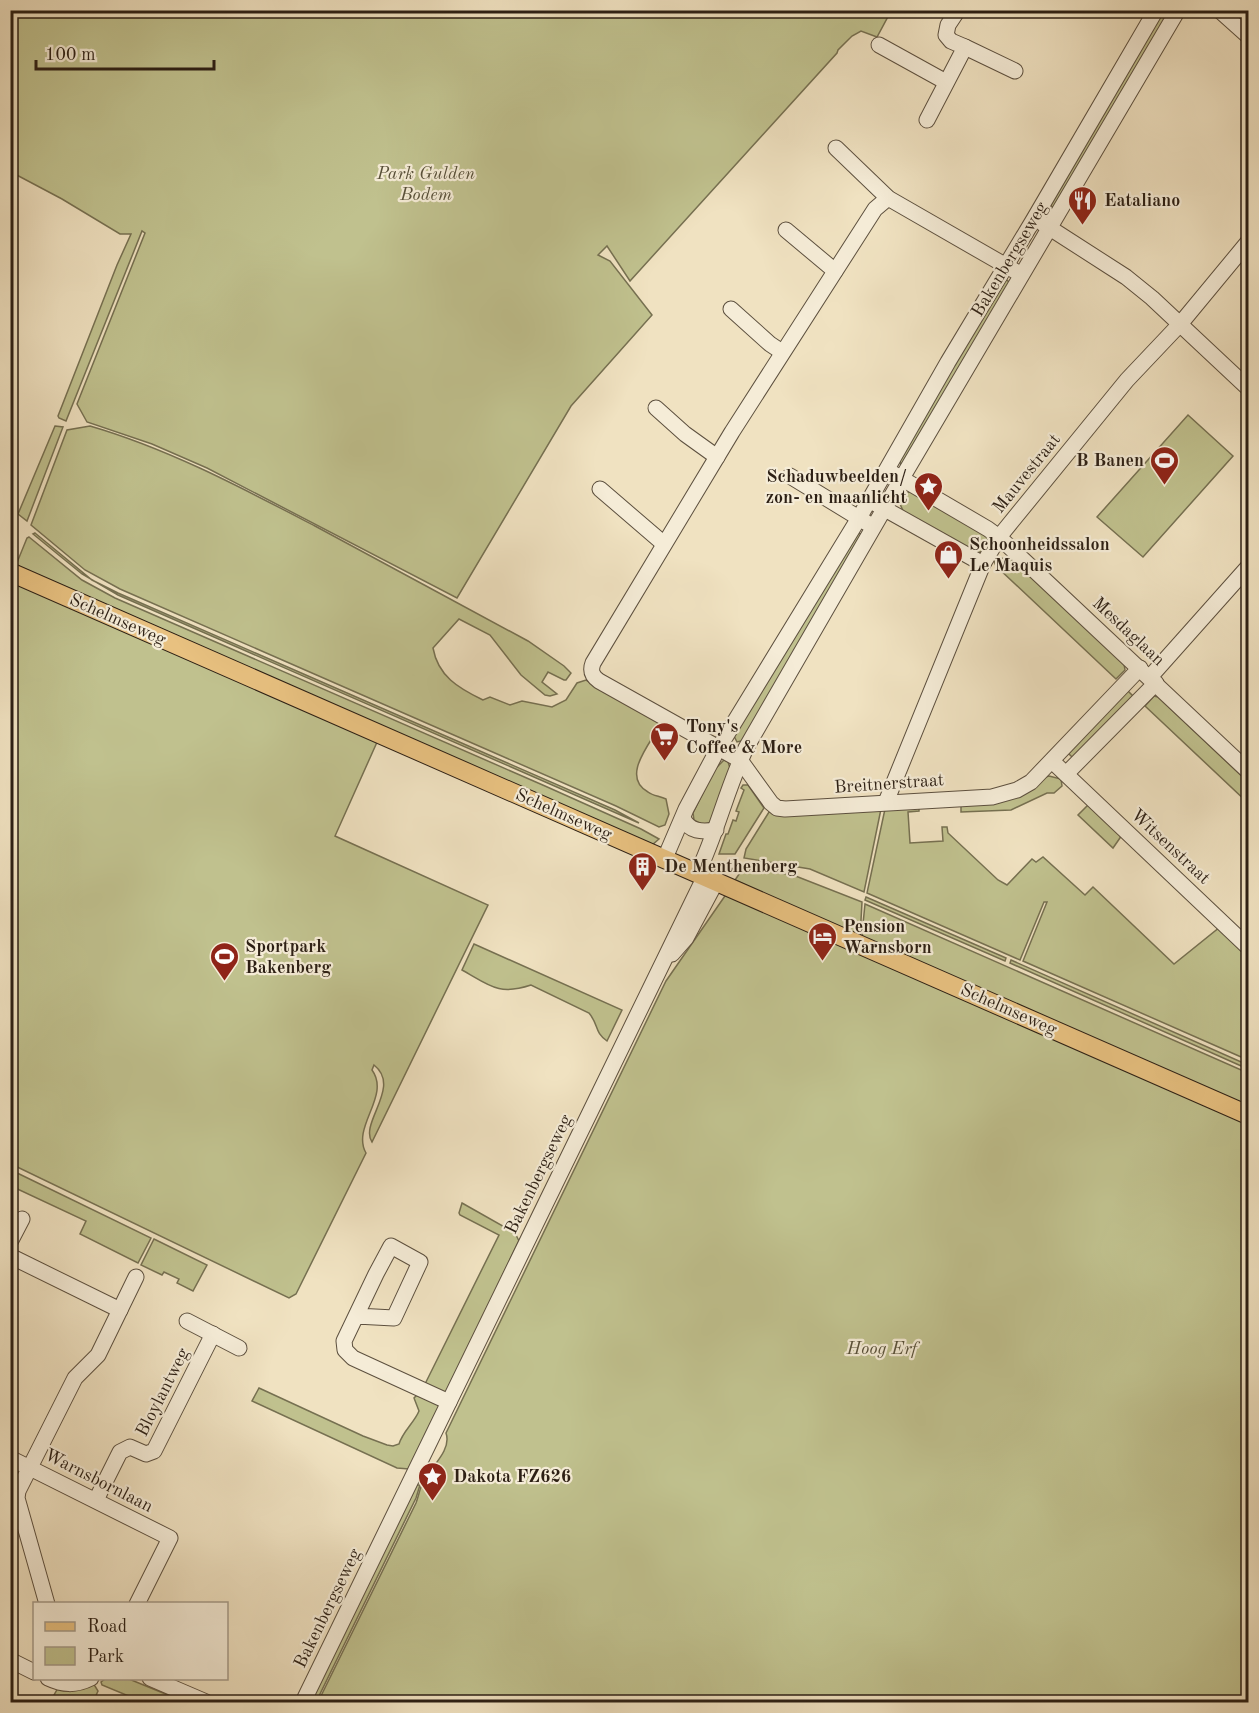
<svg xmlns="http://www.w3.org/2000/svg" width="1259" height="1713" font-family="'Old Standard TT',serif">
<rect width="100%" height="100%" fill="#f0e2c1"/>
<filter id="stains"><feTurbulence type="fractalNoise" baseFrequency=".00333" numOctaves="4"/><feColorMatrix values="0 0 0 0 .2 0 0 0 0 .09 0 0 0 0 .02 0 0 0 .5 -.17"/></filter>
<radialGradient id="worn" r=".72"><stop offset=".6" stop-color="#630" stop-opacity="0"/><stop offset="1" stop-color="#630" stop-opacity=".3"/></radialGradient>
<g fill="#c0c18e" stroke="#767051" stroke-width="1.5">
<polygon points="11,10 891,10 891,11 877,37 861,31 852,36 838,50 837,53 630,281 607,246 598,255 610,261 652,315 571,406 457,598 207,468 152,444 87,422 77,404 145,233 142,231 66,421 59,418 58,416 117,265 131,234 120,234 62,199 11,172"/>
<polygon points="1160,11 1173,11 1056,207 1052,207 1050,204"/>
<polygon points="1007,280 1010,283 901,466 899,458 1000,283"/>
<polygon points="1188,415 1233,456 1143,557 1097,517"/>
<polygon points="55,426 63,427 27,521 18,514"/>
<path d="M90,426C169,449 242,488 315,526C386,564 457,603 528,641L564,666L571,673L566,680H564L548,672L542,682L557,694L550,696L545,695L521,675L490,635L459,619L433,648C438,676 458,688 483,700L490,697L510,705L522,701L552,707L566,700L577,683L586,680L659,722V727C649,745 621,777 648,792C653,796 660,796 666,799L669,814L665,825L659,827L616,806L120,589L85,570L31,525L67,430Z"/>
<polygon points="912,490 985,533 988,538 981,552 975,553 904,513 900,504 905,494"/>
<polygon points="856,532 861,534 862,536 745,740 737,742 734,736"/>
<polygon points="35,533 92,580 118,593 615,810 639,823 118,595 82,574 33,534"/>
<polygon points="29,537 82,580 115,598 545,786 641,829 659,839 652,845 16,565 27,538"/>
<polygon points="1000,558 1013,560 1124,664 1125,670 1116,679 996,566 994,561"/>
<path d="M10,578L378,740L335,836L488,905L372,1142C359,1123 402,1087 374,1065L372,1070C391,1096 351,1127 366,1153L296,1294L289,1298L11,1164L10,904L14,897L10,896Z"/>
<polygon points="1126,689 1133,696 1073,758 1066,751"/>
<polygon points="1154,696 1158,697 1248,782 1248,803 1145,706"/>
<polygon points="724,760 728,762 730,768 711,823 703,825 694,820 693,813 714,770"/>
<polygon points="1049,776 1061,779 1062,786 1054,793 1047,793 1011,810 961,812 961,804"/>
<polygon points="743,785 748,785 764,808 735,854 719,854 726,834 728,834 733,820 736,821 739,812 736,811 744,790 741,788"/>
<polygon points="1089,804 1122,835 1113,848 1078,815"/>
<polygon points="919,806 919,811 908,812 910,843 943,841 942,827 947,827 948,833 998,880 1007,885 1032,859 1036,862 1043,857 1085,895 1093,887 1174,964 1220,927 1248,954 1248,1060 1023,961 1047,902 1044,902 1020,960 867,893 885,809"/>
<polygon points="881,809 864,892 810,869 744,858 746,849 769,812"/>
<polygon points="744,867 793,875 862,902 860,938 735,880"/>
<path d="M727,893L1248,1121V1702H318L416,1503C419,1495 420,1487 424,1480C431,1467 452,1450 446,1433L666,981Z"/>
<polygon points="866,897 1006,958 1005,961 865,900"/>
<polygon points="865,904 1248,1073 1248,1108 864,940 862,934"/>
<path d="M474,944L622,1010L607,1041C594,1032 599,1025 589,1013L531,985C498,996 489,985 462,970Z"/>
<polygon points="1011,960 1248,1065 1248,1069 1010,963"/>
<polygon points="11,1170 151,1238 138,1263 80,1234 86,1221 11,1186"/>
<polygon points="462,1203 515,1233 519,1241 446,1394 424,1386 499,1235 460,1215 459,1213"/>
<polygon points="154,1239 207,1265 193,1291 177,1283 179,1279 164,1272 162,1275 141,1265"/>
<path d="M259,1388L363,1436L387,1445L393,1446L399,1444C403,1431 414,1423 419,1411L414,1398L421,1391L440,1406L409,1469L397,1468L252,1401Z"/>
<polygon points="416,1485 420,1485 416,1498 316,1702 309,1702"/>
<polygon points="105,1679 129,1679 185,1702 143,1702 102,1685 101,1682"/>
<polygon points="92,1684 95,1686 98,1691 93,1702 50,1702 58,1688"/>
</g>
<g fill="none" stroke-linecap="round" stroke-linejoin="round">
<defs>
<g id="minor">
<polyline points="1219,10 1248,36"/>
<polyline points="1243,10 1248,15"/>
<polyline points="879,45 946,82"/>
<polyline points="965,47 1015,71"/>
<polyline points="927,120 965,47 951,41 946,35 948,25 958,10"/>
<polyline points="836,148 888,198 1015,271"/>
<path d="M888,198L875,209L732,432L593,663C590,671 592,676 599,681L740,760L771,803L777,808L785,809L992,797L1017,790L1031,782L1140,668"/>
<polyline points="1042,223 1126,277 1152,298 1248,388"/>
<polyline points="786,230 835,271"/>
<polyline points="731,309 770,344 782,352"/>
<polyline points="656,408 685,434 717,457"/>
<polyline points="894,474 988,529 999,537 1248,771"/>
<polyline points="790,476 867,523"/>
<polyline points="600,489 664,544"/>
<polyline points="876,504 983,564"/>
<polyline points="1150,677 1248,567"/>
<polyline points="1052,761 1248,947"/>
<polyline points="1066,774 1156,683"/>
<polyline points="886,802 983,564 999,537 1127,380 1181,323 1248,242"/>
<path d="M683,818C689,832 702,832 716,830"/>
<polyline points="665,858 686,809 718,749 859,518 948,362 1034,219 1156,10"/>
<path d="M698,872C717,832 727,788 746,748L902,478L1178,10"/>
<polyline points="672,954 686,938 717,880"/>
<polyline points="10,1242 22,1219"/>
<polyline points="10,1256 120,1310"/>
<polyline points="356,1316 394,1318 420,1262 391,1246 376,1274 344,1341 345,1350 353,1358 449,1402"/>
<polyline points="187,1321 239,1348"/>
<polyline points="10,1458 170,1538 137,1604"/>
<polyline points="96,1500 120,1452 130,1447 146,1454 154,1451 213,1334"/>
<polyline points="47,1604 17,1498 18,1491 75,1378 98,1355 136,1277"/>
<polyline points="10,1660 34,1672"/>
<path d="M48,1678C63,1685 75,1686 91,1678"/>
<polyline points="150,1678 206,1702"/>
<polyline points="303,1702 705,876"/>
</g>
<polyline id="major" points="10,572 1248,1115"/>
</defs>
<use href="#minor" stroke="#5d503f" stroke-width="17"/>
<use href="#major" stroke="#2c1f14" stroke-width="20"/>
<use href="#minor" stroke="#f5ecd7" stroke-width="15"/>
<use href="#major" stroke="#e8c180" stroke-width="18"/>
</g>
<defs>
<symbol id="restaurant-pin" viewBox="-11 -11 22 30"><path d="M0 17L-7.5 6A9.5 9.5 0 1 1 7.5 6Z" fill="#8f2418" stroke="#f5ecd7"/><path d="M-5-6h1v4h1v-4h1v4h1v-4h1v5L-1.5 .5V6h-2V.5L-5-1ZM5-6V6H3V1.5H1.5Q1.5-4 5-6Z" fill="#fff"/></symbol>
<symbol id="stadium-pin" viewBox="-11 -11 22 30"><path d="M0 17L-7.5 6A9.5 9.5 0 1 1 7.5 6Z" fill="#8f2418" stroke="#f5ecd7"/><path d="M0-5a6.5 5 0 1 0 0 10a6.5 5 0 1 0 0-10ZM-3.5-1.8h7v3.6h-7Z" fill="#fff"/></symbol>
<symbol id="sight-pin" viewBox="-11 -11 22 30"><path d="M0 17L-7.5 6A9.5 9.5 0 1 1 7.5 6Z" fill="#8f2418" stroke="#f5ecd7"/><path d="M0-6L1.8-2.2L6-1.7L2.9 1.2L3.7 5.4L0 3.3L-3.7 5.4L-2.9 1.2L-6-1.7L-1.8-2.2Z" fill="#fff"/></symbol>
<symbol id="shop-pin" viewBox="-11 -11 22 30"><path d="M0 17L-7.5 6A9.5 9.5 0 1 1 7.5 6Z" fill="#8f2418" stroke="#f5ecd7"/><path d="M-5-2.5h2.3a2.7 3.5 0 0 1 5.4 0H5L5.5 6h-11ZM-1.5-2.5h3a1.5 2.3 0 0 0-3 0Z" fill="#fff"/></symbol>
<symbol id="supermarket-pin" viewBox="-11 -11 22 30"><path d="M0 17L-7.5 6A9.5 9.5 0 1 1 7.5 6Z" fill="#8f2418" stroke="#f5ecd7"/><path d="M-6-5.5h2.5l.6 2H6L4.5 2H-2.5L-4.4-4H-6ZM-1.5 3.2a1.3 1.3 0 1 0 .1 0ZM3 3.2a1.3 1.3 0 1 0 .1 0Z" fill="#fff"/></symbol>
<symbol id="building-pin" viewBox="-11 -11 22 30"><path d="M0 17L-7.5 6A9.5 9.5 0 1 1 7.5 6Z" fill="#8f2418" stroke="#f5ecd7"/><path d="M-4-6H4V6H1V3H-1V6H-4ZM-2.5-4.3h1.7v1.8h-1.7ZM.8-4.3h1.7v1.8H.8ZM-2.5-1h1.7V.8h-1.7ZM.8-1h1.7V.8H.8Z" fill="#fff"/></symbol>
<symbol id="hotel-pin" viewBox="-11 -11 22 30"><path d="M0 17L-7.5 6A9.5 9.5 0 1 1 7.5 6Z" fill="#8f2418" stroke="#f5ecd7"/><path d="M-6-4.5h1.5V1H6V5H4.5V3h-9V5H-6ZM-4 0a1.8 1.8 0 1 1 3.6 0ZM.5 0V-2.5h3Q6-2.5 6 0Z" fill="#fff"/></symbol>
</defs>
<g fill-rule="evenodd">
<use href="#restaurant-pin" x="1066" y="184" width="33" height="45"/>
<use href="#stadium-pin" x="1148" y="444" width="33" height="45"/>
<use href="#sight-pin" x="912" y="470" width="33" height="45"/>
<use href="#shop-pin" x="932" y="538" width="33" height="45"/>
<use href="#supermarket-pin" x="648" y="720" width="33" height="45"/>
<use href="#building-pin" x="626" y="850" width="33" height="45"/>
<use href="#hotel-pin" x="806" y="920" width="33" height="45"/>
<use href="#stadium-pin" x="208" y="940" width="33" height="45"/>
<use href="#sight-pin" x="416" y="1460" width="33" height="45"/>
</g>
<g text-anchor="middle" stroke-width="4.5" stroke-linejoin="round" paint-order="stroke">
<g font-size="18" font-style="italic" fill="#585039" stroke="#f5ecd7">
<text x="426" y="179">Park Gulden<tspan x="426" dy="21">Bodem</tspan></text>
<text x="882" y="1354">Hoog Erf</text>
</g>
<g font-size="18" font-weight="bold" fill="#2c1f14" stroke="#f5ecd7" text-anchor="start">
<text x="1104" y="206">Eataliano</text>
<text x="1144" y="466" text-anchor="end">B Banen</text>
<text x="907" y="482" text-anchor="end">Schaduwbeelden/<tspan x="907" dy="21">zon- en maanlicht</tspan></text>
<text x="969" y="550">Schoonheidssalon<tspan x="969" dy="21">Le Maquis</tspan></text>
<text x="686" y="732">Tony's<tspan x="686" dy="21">Coffee &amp; More</tspan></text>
<text x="664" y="872">De Menthenberg</text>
<text x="843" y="932">Pension<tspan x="843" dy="21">Warnsborn</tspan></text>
<text x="245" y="952">Sportpark<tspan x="245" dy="21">Bakenberg</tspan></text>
<text x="453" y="1482">Dakota FZ626</text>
</g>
<g font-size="18" fill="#2c1f14" stroke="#f5ecd7">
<text transform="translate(1009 259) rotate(-59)" y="6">Bakenbergseweg</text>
<text transform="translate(1026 473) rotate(-51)" y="6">Mauvestraat</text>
<text transform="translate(118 619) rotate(24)" y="6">Schelmseweg</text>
<text transform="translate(1129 631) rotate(43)" y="6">Mesdaglaan</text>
<text transform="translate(889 783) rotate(-4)" y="6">Breitnerstraat</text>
<text transform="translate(564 814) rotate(24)" y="6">Schelmseweg</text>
<text transform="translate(1171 846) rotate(43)" y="6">Witsenstraat</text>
<text transform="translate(1009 1009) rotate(24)" y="6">Schelmseweg</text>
<text transform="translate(538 1174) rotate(-64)" y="6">Bakenbergseweg</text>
<text transform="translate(162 1392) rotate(-63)" y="6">Bloylantweg</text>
<text transform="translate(99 1480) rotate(27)" y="6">Warnsbornlaan</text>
<text transform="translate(327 1608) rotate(-64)" y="6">Bakenbergseweg</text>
</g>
</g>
<rect width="1259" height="1713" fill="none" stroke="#f0e2c1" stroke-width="36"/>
<rect x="12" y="12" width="1235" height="1689" fill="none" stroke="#2c1f14" stroke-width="3"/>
<rect x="18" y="18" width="1223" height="1677" fill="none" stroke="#2c1f14" stroke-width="1.5"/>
<rect x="33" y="1602" width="195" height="78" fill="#f5ecd7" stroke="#a59a89" stroke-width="1.5"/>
<rect x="45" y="1622" width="30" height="9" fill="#e8c180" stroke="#a59a89" stroke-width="1.5"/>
<text x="87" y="1632" font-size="18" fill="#2c1f14">Road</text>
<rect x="45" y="1647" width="30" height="18" fill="#c0c18e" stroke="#a59a89" stroke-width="1.5"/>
<text x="87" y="1662" font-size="18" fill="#2c1f14">Park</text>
<path d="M36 60v9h178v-9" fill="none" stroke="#2c1f14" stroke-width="3"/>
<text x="45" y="60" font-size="18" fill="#2c1f14" stroke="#f5ecd7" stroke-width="4.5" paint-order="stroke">100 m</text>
<rect width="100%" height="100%" filter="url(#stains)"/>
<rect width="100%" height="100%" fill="url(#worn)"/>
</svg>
